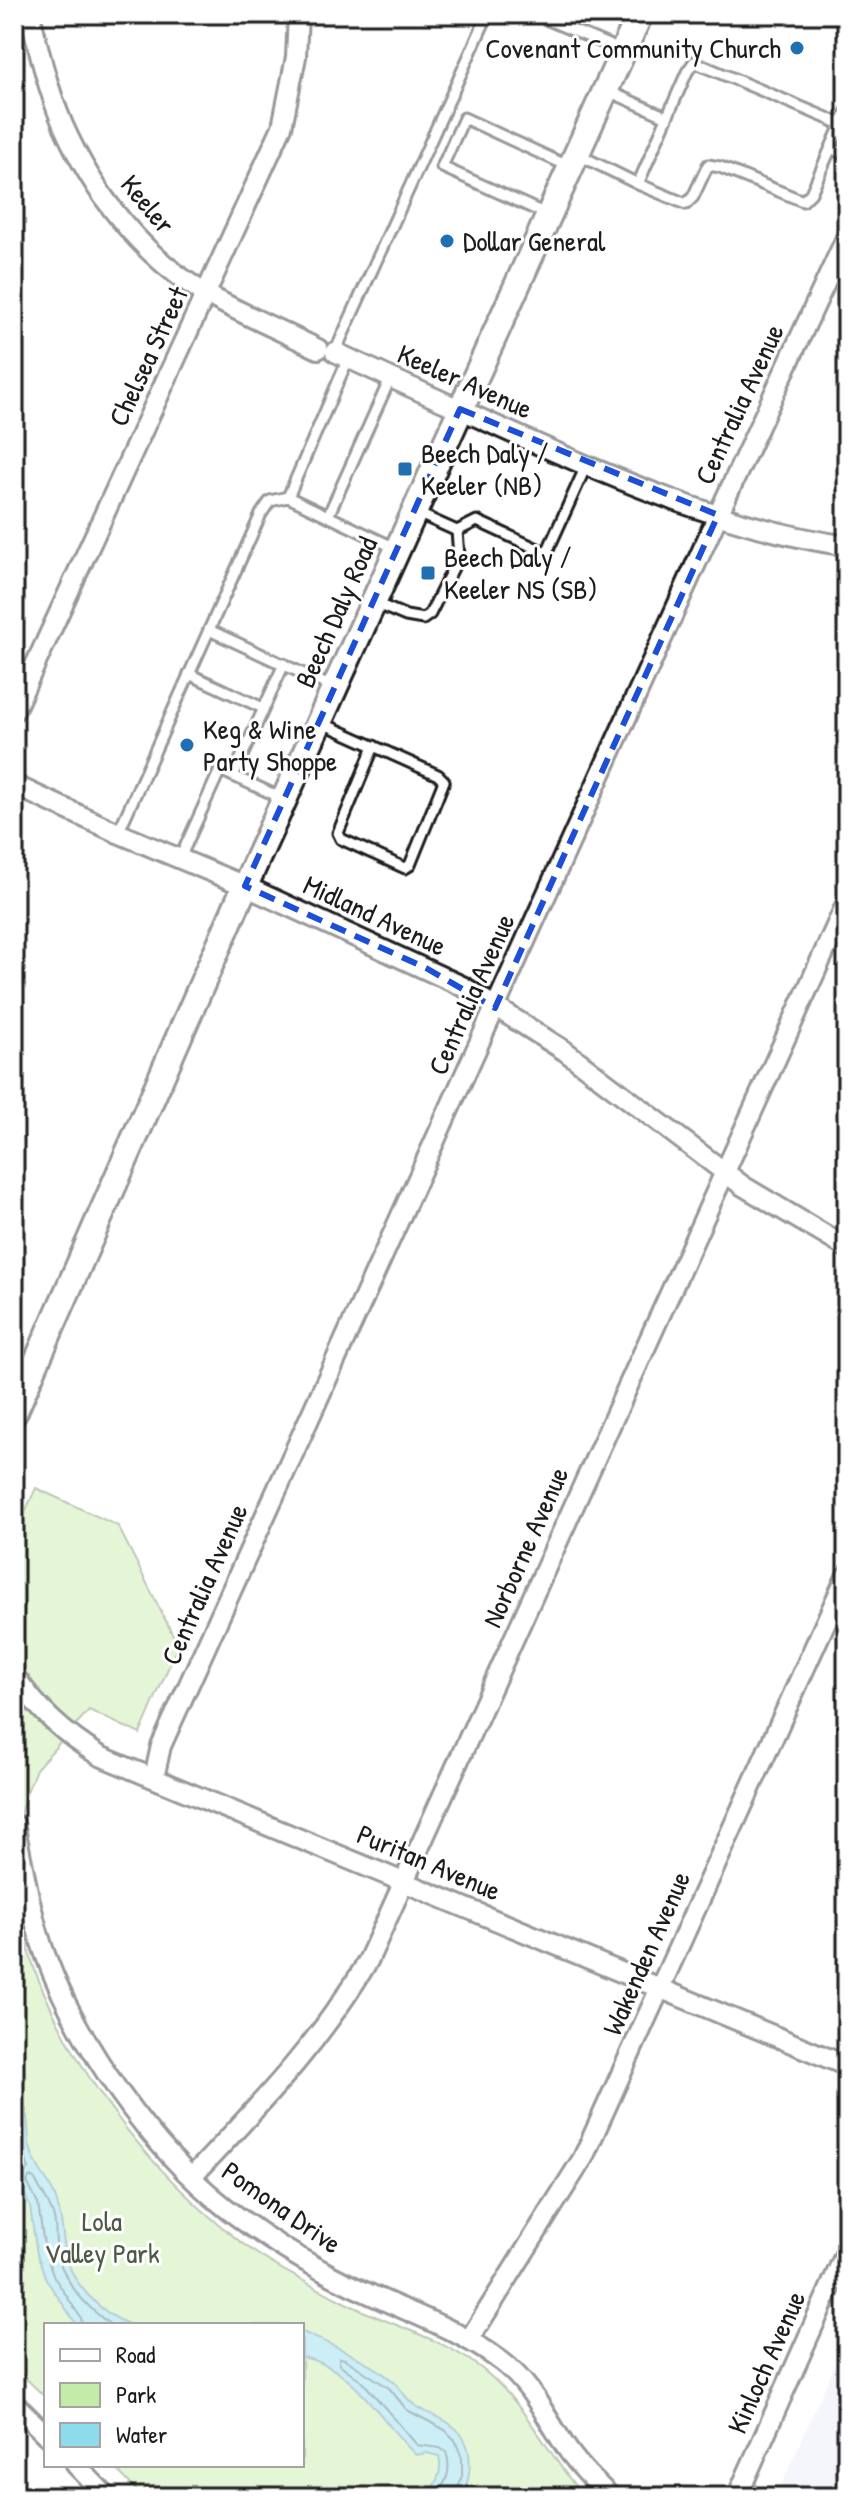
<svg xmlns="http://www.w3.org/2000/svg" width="861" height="2511" font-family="'Patrick Hand',sans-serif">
<rect width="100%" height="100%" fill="#fff"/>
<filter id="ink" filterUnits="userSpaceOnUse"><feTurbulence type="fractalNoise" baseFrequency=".0125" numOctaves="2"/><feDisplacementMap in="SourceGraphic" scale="16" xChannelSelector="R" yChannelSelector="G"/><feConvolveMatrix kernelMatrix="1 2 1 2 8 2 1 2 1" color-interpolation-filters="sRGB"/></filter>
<g filter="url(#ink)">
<polygon fill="#e6eaf8" points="847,2337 847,2497 776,2497 786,2475"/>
<g fill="#c5eca7" stroke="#708462" stroke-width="2">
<polygon points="36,1488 118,1526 178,1645 140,1734 89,1710 36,1769 25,1797 14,1836 14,1536"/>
<path d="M14,1895C22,1926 29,1958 42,1988C84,2087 156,2177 242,2243C270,2265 304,2281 336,2298C383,2324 447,2338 487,2373C527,2407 550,2457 584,2497H143L112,2465H302V2325H46V2398L14,2367Z"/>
</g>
<g fill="#8edbee" stroke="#608f9a" stroke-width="2">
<path d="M14,2091C32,2108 26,2125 30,2147C34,2166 48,2179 55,2196C62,2215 62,2231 65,2250C69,2282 102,2315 131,2325H77L47,2281L37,2254L30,2207L14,2170Z"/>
<path d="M302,2332C334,2346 369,2359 395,2383C401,2389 405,2397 411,2402C422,2413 438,2415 450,2424C475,2441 473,2472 462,2497H425C436,2484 443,2473 439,2456L427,2453L416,2455C380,2421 355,2367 302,2357Z"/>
</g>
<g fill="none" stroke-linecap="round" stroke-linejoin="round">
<g stroke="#4a6870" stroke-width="2">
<path d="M14,2103C25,2118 20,2148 29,2169L25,2173L14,2170"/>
<path d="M82,2325L81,2318L54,2277L45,2252L38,2204L27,2182L30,2177L34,2179C42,2192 50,2203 54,2218C57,2230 54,2244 58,2256C65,2284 88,2308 111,2325"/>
<path d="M435,2497C447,2482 452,2470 446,2452L440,2448L417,2445L362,2381L339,2364V2358L345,2359L389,2388L407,2410L445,2430L455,2440L462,2458V2476L455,2497"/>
</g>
<defs>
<g id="lane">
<polyline points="534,14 620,50"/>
<polyline points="608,91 667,117"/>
<polyline points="831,148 847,156"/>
<polyline points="579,155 638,184 686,204 693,197 708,165 720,167 803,201 811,193 847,111"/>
<polyline points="638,184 687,72 694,62 841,124"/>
<polyline points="546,214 442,167 464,118 570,167"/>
<polyline points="335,352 488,14"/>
<polyline points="288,497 348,359"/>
<polyline points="328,516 390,379"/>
<polyline points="457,531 477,521 542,551 548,550 586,466"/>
<polyline points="375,603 406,616 423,619 430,614 459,556 457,531 417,513"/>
<polyline points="189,674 263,708"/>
<polyline points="334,688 209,630 261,514 270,501 288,497 397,549"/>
<polyline points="322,723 438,775 444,781 410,865 405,868 341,839 338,833 374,746"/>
<polyline points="233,776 284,664"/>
<polyline points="118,833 209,630"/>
<polyline points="180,858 220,770 284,799"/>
</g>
<g id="street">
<path d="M30,14C39,51 48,90 63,125C93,193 143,258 208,295C244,315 282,331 318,349"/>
<path d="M335,352C390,378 446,403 501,428C612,478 726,528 847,546"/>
<polyline points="14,711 282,127 296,57 298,14"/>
<polyline points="14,785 118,833 245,886 464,987 565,1051 743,1186 847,1248"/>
<path d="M14,1675C38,1710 64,1734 100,1756L847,2066"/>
<polyline points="154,1778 161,1746 718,515 847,236"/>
<path d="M14,1824C24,1867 30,1913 45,1954C78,2044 151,2149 226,2208C257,2232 289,2253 323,2271C381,2304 448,2321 501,2361C534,2386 547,2421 570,2453C582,2469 596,2483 611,2497"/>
<path d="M192,2177C259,2105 317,2047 368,1961L847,902"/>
<polyline points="469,2340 583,2158 847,1575"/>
<polyline points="14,2403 46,2435"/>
<polyline points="76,2465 107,2497"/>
<polyline points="737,2497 847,2250"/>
</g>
<polyline id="secondary" points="14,1413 245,886 640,14"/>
</defs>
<use href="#lane" stroke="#1c1c1c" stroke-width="15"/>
<use href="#street" stroke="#1c1c1c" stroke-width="24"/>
<use href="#secondary" stroke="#1c1c1c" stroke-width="30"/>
<use href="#lane" stroke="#fff" stroke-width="9"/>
<use href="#street" stroke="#fff" stroke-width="18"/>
<use href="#secondary" stroke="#fff" stroke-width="24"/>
</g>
</g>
<path d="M0 0H861V2511H0ZM460,409L718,515L495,1008L426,968L245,886Z" fill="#fff" fill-opacity=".55" fill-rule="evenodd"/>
<path fill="none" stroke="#1d4ed8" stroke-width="6" stroke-dasharray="16 10" stroke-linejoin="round" d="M460,409L718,515L495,1008L426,968L245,886Z"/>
<g fill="#1f6fb2" stroke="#fff" stroke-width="3">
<circle cx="797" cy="48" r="8"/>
<circle cx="447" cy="241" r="8"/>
<rect x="397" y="461" width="16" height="16" rx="4"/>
<rect x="420" y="565" width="16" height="16" rx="4"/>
<circle cx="187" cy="745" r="8"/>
</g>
<g text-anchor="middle" stroke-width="6" stroke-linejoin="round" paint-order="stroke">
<g font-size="28" fill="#1c1c1c" stroke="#fff" text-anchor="start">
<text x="781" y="58" text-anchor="end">Covenant Community Church</text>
<text x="463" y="251">Dollar General</text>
<text x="421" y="463">Beech Daly /<tspan x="421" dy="32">Keeler (NB)</tspan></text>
<text x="444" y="567">Beech Daly /<tspan x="444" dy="32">Keeler NS (SB)</tspan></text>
<text x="203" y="739">Keg &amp; Wine<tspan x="203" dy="32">Party Shoppe</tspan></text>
</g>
<g font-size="28" fill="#1c1c1c" stroke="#fff">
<text transform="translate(148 204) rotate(50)" y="10">Keeler</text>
<text transform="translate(148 356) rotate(-65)" y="10">Chelsea Street</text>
<text transform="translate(465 381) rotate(24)" y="10">Keeler Avenue</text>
<text transform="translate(739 404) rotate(-65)" y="10">Centralia Avenue</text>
<text transform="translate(336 612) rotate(-66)" y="10">Beech Daly Road</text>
<text transform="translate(375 915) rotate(25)" y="10">Midland Avenue</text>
<text transform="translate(471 994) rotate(-66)" y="10">Centralia Avenue</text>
<text transform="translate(525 1547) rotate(-66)" y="10">Norborne Avenue</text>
<text transform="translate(204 1584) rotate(-66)" y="10">Centralia Avenue</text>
<text transform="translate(429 1862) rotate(23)" y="10">Puritan Avenue</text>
<text transform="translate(646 1953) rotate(-66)" y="10">Wakenden Avenue</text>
<text transform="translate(282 2207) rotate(35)" y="10">Pomona Drive</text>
<text transform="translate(766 2362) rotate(-66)" y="10">Kinloch Avenue</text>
</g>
<g font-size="28" fill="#4f5a46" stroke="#fff">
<text x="102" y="2231">Lola<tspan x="102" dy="32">Valley Park</tspan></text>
</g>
</g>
<rect width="861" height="2511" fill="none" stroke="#fff" stroke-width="48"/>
<rect x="24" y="24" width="813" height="2463" fill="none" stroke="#1c1c1c" stroke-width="3" filter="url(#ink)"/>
<rect x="44" y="2323" width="260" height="144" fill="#ffffff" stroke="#a4a4a4" stroke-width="2"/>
<rect x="60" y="2349" width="40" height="12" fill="#ffffff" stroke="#a4a4a4" stroke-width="2"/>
<text x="116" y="2363" font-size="24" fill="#1c1c1c">Road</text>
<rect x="60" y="2383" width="40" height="24" fill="#c5eca7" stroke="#a4a4a4" stroke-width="2"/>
<text x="116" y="2403" font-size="24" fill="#1c1c1c">Park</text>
<rect x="60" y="2423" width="40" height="24" fill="#8edbee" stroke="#a4a4a4" stroke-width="2"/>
<text x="116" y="2443" font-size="24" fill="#1c1c1c">Water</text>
</svg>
